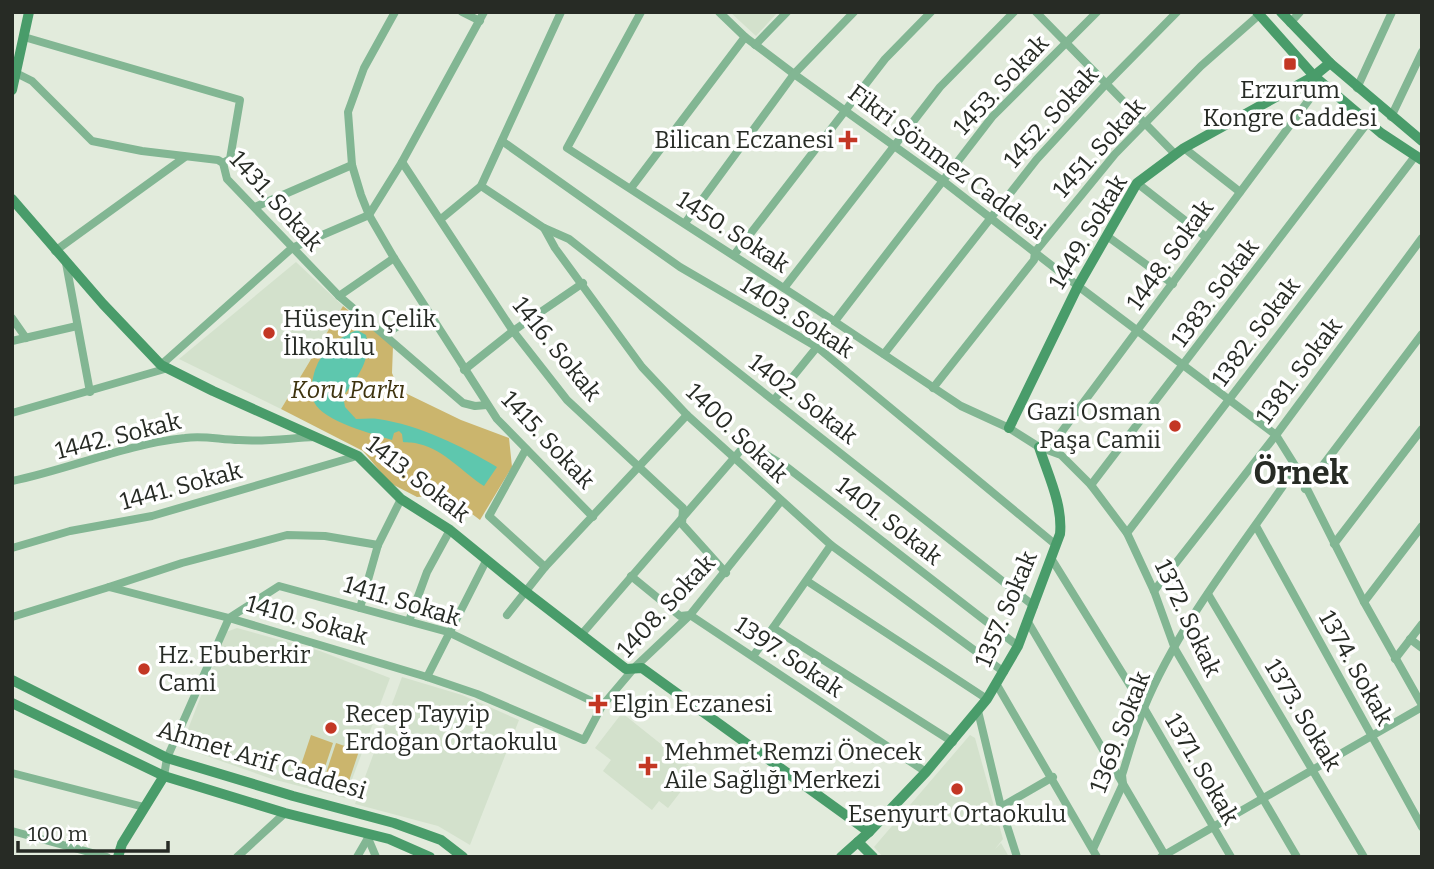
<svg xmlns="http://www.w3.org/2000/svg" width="1434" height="869" font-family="Bitter,serif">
<rect width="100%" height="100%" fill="#e2ebdc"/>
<g fill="#d3e1cc">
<polygon points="730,12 778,12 756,36"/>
<polygon points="296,262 343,306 281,409 179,359"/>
<polygon points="237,628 320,651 390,678 345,798 272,779 181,747 226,632"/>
<polygon points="402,677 462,695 519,720 470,845 438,826 355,804"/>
<polygon points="622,713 696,772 668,808 659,801 652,810 603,771 611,760 595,748"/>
<polygon points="970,735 975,738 1003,839 995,849 1001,843 1009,857 883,857 874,847"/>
</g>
<g fill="#cbb56d">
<polygon points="343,306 393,346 392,373 399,390 461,420 509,438 512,467 480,520 447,495 417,497 390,483 363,451 281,409"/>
<polygon points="311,735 333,743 320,782 298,774"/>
<polygon points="336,743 359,751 346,790 323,782"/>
</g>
<path fill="#5ec7ae" d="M357,330L366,335C372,359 358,377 343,396L345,407L356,419C363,419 371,418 378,419C419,425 462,446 497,467L484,486C463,473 445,450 419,444C414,442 408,443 403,442L402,434L399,431L394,433L392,440C373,434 324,422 314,402C309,392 312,381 315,370C322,350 338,337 357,330Z"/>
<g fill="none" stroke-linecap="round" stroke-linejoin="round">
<g stroke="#82b693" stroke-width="8">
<polyline points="395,12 364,68 348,112 352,165 361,195 369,215 394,258 497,419 593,517"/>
<polyline points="462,12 480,21"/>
<polyline points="641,12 567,148 816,309 961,406 1009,428 1039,447 1061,455 1091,485 1127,533 1154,591 1175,649 1297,857"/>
<polyline points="719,12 745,37 794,74 943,181 1078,286 1276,435 1296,467 1364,602 1422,705"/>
<polyline points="1036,12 1175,154"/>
<polyline points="1290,23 1300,12"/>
<polyline points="24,37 240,100 230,159 223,163"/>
<polyline points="755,45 787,12"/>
<polyline points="16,73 32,81 92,141 142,151 218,160 223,163 227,179 339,296 463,403 475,406 487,405"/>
<polyline points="1357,88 1392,12"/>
<polyline points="1391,117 1422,52"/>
<polyline points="502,141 680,267 817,347 1056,545"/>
<polyline points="1184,148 1240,192"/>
<polyline points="402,162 513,331 567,400 683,508 682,524 726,573"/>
<polyline points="1137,183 1206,237"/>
<polyline points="481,186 544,228 555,248 642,367 687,415 831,545 1004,672"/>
<polyline points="631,188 745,37"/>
<polyline points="255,207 352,165"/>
<polyline points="441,219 481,186 561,12"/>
<polyline points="685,223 794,74 854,12"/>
<polyline points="544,228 569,239 1034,606"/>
<polyline points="1107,236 1173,284"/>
<polyline points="55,251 185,157"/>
<polyline points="734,255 885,59 931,12"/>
<polyline points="66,263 90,392"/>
<polyline points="784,288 940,87 1014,12"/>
<polyline points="339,296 394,258"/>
<polyline points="12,318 26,338"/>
<polyline points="835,321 992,117 1097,12"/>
<polyline points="385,335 425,307"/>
<polyline points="12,341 77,326"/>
<polyline points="884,354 1037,159 1106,84 1177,12"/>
<polyline points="161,365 292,248 369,215 402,162 484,12"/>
<polyline points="464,370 513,331 583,283"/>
<polyline points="933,388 1034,260 1035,252 1115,154 1201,66 1259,15"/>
<polyline points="774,400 817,347"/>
<polyline points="12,413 168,368"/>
<polyline points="1039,447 1057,438 1317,89 1314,76"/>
<polyline points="526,449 489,516 545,567"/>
<path d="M12,481C70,469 126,444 185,438C204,435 221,440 239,440C264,442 290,438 315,437"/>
<polyline points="1091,485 1368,122"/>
<polyline points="1305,489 1422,334"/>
<polyline points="1256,526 1422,827"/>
<polyline points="1127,533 1416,155"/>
<polyline points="1334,544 1422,429"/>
<polyline points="12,548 70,531 152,516 357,456"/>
<polyline points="1051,558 1144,708 1231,857"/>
<polyline points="631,576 680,616 690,615 926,772"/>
<polyline points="807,581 987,699"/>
<polyline points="109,587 182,563 287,535 325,536 378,545"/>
<polyline points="1154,591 1276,435 1422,238"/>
<polyline points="1208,594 1364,857"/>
<polyline points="1364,602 1422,526"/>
<polyline points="360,608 378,545 401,499"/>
<polyline points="507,615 545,567 687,415"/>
<polyline points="12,617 109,587 229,618 427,677 477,694 584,740 602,706 635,667 690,615 781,501"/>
<polyline points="409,621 427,572 450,530"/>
<polyline points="1028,622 1166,857"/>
<polyline points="773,628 953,742"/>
<polyline points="581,635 747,443 788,468 1018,646"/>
<polyline points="1410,639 1422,648"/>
<polyline points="754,655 831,545"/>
<polyline points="1395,659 1422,624"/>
<polyline points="427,677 486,561"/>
<polyline points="997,685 1097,857"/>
<polyline points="978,711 1001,807 1017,857"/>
<polyline points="12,773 144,807"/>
<polyline points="164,776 167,758 229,618 279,586 448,632 602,706"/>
<polyline points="1001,807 1053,777"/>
<polyline points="12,831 107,857"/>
<polyline points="368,838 376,857"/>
<path d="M1093,849L1123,784L1122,775C1129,753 1135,730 1144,708C1180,621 1243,546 1296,467"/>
<polyline points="237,857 285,813"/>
<polyline points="357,857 368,838 367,834"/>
<polyline points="1161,857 1422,707"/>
</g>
<g stroke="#499c6a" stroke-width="10">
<polyline points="1257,12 1314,76 1381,133 1422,160"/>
<polyline points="1281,12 1330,63 1422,141"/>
<polyline points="12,90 29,12"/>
<polyline points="12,199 103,304 161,365 213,391 358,456 401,499 450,530 526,592 626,669 642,668 869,832"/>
<polyline points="1009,428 1078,286 1137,183 1184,148 1314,76 1330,63"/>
<polyline points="12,680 167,758 293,796 394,823 441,840 463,857"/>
<polyline points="12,703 164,776 285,813 389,839 430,857"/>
<polyline points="858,842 873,857"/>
<polyline points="118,857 122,844 164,776"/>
<path d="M841,857L869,832L926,772L987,699L1018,646L1060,534C1063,505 1048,475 1039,447"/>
</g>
</g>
<g fill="#c33724" stroke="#fff" stroke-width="2.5">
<rect x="1283" y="57" width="14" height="14" rx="3.5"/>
<path d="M844.5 129.5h7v7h7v7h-7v7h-7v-7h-7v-7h7z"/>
<circle cx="269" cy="333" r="7"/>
<circle cx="1175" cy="426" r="7"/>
<circle cx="144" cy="669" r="7"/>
<path d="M594.5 693.5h7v7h7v7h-7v7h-7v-7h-7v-7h7z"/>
<circle cx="331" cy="728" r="7"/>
<path d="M644.5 755.5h7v7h7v7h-7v7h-7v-7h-7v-7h7z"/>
<circle cx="957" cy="789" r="7"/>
</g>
<g text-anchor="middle" stroke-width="7" stroke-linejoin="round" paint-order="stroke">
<g font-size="24" fill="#272b25" stroke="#fff">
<text transform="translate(1001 85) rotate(-47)" y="8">1453. Sokak</text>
<text transform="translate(1051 117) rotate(-48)" y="8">1452. Sokak</text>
<text transform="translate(1099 148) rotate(-48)" y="8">1451. Sokak</text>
<text transform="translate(947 162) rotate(37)" y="8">Fikri Sönmez Caddesi</text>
<text transform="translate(276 201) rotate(48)" y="8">1431. Sokak</text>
<text transform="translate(733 232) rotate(33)" y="8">1450. Sokak</text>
<text transform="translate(1088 232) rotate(-59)" y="8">1449. Sokak</text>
<text transform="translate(1170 255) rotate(-54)" y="8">1448. Sokak</text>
<text transform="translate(1215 293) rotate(-53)" y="8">1383. Sokak</text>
<text transform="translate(797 317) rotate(33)" y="8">1403. Sokak</text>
<text transform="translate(1256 332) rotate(-53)" y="8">1382. Sokak</text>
<text transform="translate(557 349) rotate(51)" y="8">1416. Sokak</text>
<text transform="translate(1299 371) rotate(-53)" y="8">1381. Sokak</text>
<text transform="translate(803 399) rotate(38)" y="8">1402. Sokak</text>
<text transform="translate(737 433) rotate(44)" y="8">1400. Sokak</text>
<text transform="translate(118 436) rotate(-14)" y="8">1442. Sokak</text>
<text transform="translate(548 440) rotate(47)" y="8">1415. Sokak</text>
<text transform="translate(418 479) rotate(38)" y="8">1413. Sokak</text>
<text transform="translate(181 486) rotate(-15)" y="8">1441. Sokak</text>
<text transform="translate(889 521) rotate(38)" y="8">1401. Sokak</text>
<text transform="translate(402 601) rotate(17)" y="8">1411. Sokak</text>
<text transform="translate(666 606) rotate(-47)" y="8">1408. Sokak</text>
<text transform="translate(1006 609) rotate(-67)" y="8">1357. Sokak</text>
<text transform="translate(1188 618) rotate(65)" y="8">1372. Sokak</text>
<text transform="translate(307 620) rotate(16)" y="8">1410. Sokak</text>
<text transform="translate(789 657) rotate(34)" y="8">1397. Sokak</text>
<text transform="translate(1356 668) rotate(61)" y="8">1374. Sokak</text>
<text transform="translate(1303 715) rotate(59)" y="8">1373. Sokak</text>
<text transform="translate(1120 732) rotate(-69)" y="8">1369. Sokak</text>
<text transform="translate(262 760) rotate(17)" y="8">Ahmet Arif Caddesi</text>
<text transform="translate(1202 769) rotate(60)" y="8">1371. Sokak</text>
</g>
<g font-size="24" fill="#272b25" stroke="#fff" text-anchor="start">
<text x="1290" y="98" text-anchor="middle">Erzurum<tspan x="1290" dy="28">Kongre Caddesi</tspan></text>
<text x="834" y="148" text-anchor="end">Bilican Eczanesi</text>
<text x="283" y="327">Hüseyin Çelik<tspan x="283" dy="28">İlkokulu</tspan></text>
<text x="1161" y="420" text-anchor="end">Gazi Osman<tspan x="1161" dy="28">Paşa Camii</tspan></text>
<text x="158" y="663">Hz. Ebuberkir<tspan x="158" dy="28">Cami</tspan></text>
<text x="612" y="712">Elgin Eczanesi</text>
<text x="345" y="722">Recep Tayyip<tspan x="345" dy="28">Erdoğan Ortaokulu</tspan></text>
<text x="664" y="760">Mehmet Remzi Önecek<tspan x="664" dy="28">Aile Sağlığı Merkezi</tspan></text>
<text x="957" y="822" text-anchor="middle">Esenyurt Ortaokulu</text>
</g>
<g font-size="24" font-style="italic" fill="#3e330f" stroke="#fff">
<text x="348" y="398">Koru Parkı</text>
</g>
<g font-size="32" font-weight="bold" fill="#272b25" stroke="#fff">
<text x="1301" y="484">Örnek</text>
</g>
</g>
<rect width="1434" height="869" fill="none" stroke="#272b25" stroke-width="28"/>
<path d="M18 841v10h150v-10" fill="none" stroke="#272b25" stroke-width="3.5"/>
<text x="28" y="841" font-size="21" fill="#272b25" stroke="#ffffff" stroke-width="5" paint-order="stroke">100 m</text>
</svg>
